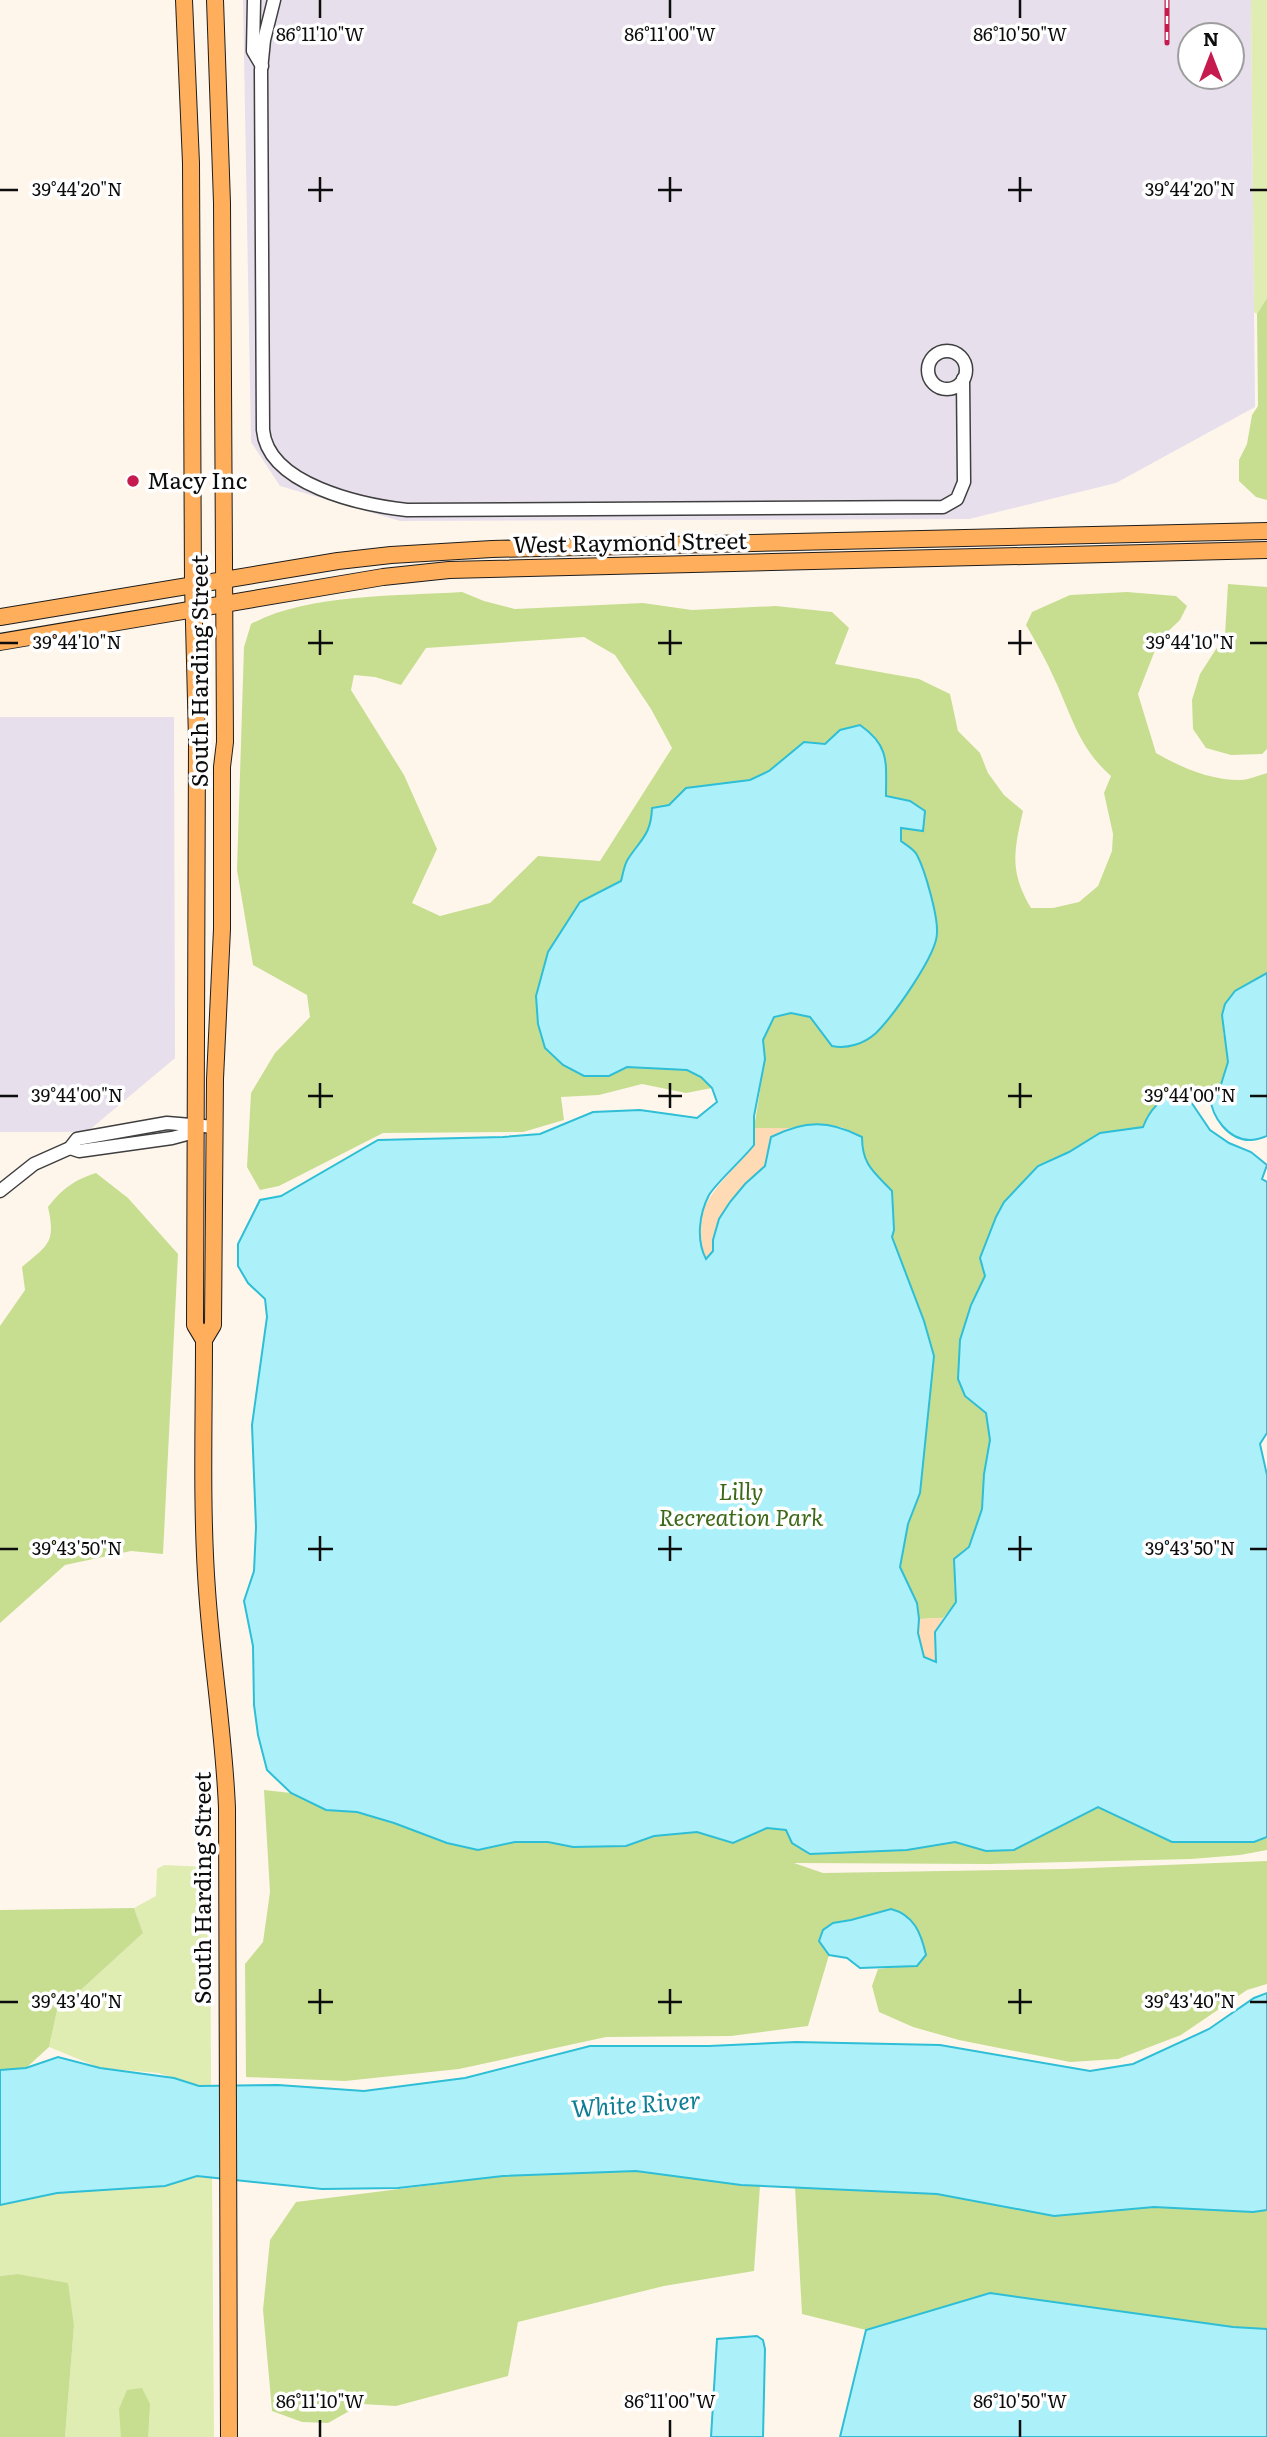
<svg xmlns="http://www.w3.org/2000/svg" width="1267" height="2437" font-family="Literata,serif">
<rect width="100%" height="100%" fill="#fff6eb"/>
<g fill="#e7dfec" fill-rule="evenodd">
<path d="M243,0H1251L1255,407L1116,483L969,519L400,521L280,486L251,442ZM1190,35H1232V77H1190Z"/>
<polygon points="0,717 174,717 175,1058 87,1132 0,1132"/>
</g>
<g fill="#dfecb2">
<polygon points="1251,0 1267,0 1267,298 1257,314 1254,312"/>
<polygon points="164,1865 207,1867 210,1875 211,2086 199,2086 158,2073 100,2068 49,2047 58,2006 83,1988 143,1933 134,1908 156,1896 157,1869"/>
<polygon points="197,2176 212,2177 214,2437 65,2437 74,2326 17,2274 0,2276 0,2205 57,2193 165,2186"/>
</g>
<g fill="#c7de91" fill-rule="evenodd">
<polygon points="1267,298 1267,500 1256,497 1239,481 1239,460 1247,444 1252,415 1258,406 1257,314"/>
<polygon points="1228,584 1267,587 1267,749 1262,754 1231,755 1206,748 1193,729 1192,700 1200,674 1225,635"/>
<path d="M462,592L484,601L515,609L643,603L692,610L776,606L832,612L849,628L835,664L919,679L950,694L958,731L980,753L988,773L1004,795L1023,811C1014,851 1009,871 1031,908H1053L1079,902L1098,886L1112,851L1113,834L1104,793L1111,776C1078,747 1072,716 1054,678C1046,660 1036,642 1026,625L1032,612L1070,595L1127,592L1176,596L1187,606L1180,620L1159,640L1138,694L1156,753C1182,768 1210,780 1240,780C1249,780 1259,775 1267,773V973L1235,991L1223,1033L1227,1046L1228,1062L1218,1095L1210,1097L1175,1092L1144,1127L1069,1152L1038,1165L1004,1202L980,1258L985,1276L971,1305L960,1340L965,1396L986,1413L990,1440L984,1474L982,1509L969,1547L954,1579L956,1602L943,1618L919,1619L917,1603L900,1567L908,1524L920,1493L934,1356L924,1321L892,1237V1191C874,1172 862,1165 862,1137L841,1127L815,1124L790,1128H754L765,1059L763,1040L774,1017L791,1013L810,1017L832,1046L930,957L938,934L934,914L916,853L901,841V827L910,801L886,796V771L840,730L825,744L782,761L769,771L750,780L686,788L669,805L653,808C651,835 641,839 628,859C624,865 623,874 621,881L580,902L548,952L536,996L538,1024L545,1048L584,1076H609L627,1067H661L687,1070L701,1077L712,1088L686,1093L642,1084L599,1095L561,1097L564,1120L523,1132L383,1133L279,1186L260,1190L247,1167L251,1093L275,1053L310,1017L307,995L253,965L237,870L244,647L251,624C305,594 400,596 462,592ZM584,637L615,655L651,709L672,748L600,861L538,856L490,903L440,916L412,903L437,849L404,775L351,690L354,675L375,677L401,685L426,648Z"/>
<path d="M96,1173L128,1198L178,1254L163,1554L131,1551L65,1565L0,1623V1326L25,1290L22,1267C48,1245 56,1243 48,1207C62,1189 74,1180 96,1173Z"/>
<polygon points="264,1790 291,1793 326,1810 357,1812 478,1850 515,1842 548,1842 573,1847 626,1846 654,1836 697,1832 733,1843 767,1828 786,1830 810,1854 907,1850 955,1842 986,1851 1074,1818 1098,1807 1172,1842 1254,1842 1267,1837 1267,1850 1240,1855 1191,1859 989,1864 794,1863 823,1873 1064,1869 1267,1861 1267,1984 1247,1990 1181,2035 1118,2059 1070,2062 959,2040 913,2027 879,2012 872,1986 878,1969 897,1967 891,1909 851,1920 833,1923 819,1941 829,1955 808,2026 731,2036 606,2037 459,2069 345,2081 246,2077 245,1964 263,1942 270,1892"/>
<polygon points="134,1908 143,1933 83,1988 58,2006 49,2047 26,2068 0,2070 0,1910"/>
<polygon points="636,2171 760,2186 754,2271 664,2286 518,2322 508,2376 396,2406 362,2404 328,2423 302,2422 272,2411 263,2310 270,2240 296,2202 503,2176"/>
<polygon points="795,2187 937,2194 1054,2216 1154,2207 1253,2212 1267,2210 1267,2329 1233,2327 990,2293 866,2330 802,2314"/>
<polygon points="17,2274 68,2283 74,2326 65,2437 0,2437 0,2276"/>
<polygon points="142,2388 150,2404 148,2437 121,2437 119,2409 127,2390"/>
</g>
<g fill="#fedbb4">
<path d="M754,1128H790L771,1137L765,1166L745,1184L729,1202L719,1219L713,1240V1251L706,1260C684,1205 725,1183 754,1145Z"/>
<polygon points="943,1618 935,1632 937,1662 924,1657 918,1633 919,1619"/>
</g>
<g fill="#acf1fa" stroke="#2ebed6" stroke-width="2">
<path d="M860,725C890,746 886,762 886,796L910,801L925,811L923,831L901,828V841C906,845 914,849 917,855C925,870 938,916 937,933C937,955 893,1016 876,1033C864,1044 847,1049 832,1046L810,1017L791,1013L774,1017L763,1040L765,1059L754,1116V1145C743,1159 716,1183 709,1195C699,1214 696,1240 706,1259L713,1251V1240L719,1219L730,1202L745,1184L765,1166L771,1137C805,1120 829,1120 862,1137C862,1165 874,1172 892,1191L894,1230L892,1237L924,1321L934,1356L920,1493L908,1524L900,1567L917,1603L919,1619L918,1633L924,1657L936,1662L935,1632L956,1602L954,1559L969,1547L982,1509L984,1474L990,1440L986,1413L965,1396L958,1379L960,1340L971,1305L985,1276L980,1258L996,1217L1004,1202L1038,1166L1069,1152L1100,1133L1143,1127C1150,1109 1159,1101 1175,1092L1187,1096L1210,1130L1229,1143L1251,1152L1267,1165L1262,1179L1267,1182V1433L1260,1444L1267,1475V1837L1254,1842H1172L1098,1807L1014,1850L986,1851L955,1842L907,1850L810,1854L792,1843L786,1830L767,1828L733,1843L697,1832L654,1836L626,1846L573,1847L548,1842H515L478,1850L447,1843L394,1823L357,1812L326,1810L291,1793L267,1770L258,1735L254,1705L253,1646L244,1601L254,1571L256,1527L252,1425L267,1317L265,1299L248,1283L238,1266V1244L260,1200L281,1196L378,1140L503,1137L540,1134L593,1112L640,1110L697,1118L717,1102L712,1088L701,1077L687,1070L627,1067L609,1076H584L563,1065L545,1048L538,1024L536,996L548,952L580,902L621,881C623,874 624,865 628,859C641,839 651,835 652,808L669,805L686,788L750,780L769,771L804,742L825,744L840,730Z"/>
<path d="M1267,973V1136C1262,1138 1255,1140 1250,1140C1228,1140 1212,1117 1210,1097L1218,1094L1228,1062L1222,1015L1225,1004L1235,991Z"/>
<path d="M891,1909C914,1915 921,1933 926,1955L917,1966L860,1968L847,1958L829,1955L819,1941L823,1930L833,1923L851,1920Z"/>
<polygon points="1267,1993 1267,2210 1253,2212 1154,2207 1054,2216 937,2194 741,2185 636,2171 503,2176 398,2188 322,2189 197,2176 165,2186 57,2193 0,2205 0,2070 26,2068 58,2057 100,2068 174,2078 199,2086 278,2085 364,2091 465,2078 590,2046 709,2046 796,2042 940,2045 1090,2071 1133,2064 1209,2029 1254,1998"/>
<polygon points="990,2293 1233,2327 1267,2329 1267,2437 840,2437 866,2330"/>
<polygon points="757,2336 763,2340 765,2349 763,2437 711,2437 717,2339"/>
</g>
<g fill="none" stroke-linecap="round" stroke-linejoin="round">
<defs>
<g id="minor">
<polyline points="254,0 253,51 262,66"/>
<path d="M274,0L264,40L261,70L263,430C268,485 362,505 407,510L943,507L957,499L964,482L963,379"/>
<circle cx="947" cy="370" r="19"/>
<polyline points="70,1148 79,1151 172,1138 187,1134 196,1127"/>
<polyline points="0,1191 34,1164 70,1148 77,1139 167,1123 215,1127"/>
</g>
<g id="major">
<path d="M184,0L191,163L193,585L197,740L195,1325L204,1340C204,1423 201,1507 207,1590C212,1663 224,1735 227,1808L229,2437"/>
<polyline points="0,617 338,561 391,555 492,549 1267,531"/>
<polyline points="0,642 383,577 449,570 1267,550"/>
<polyline points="204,1340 213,1325 215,1079 222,929 222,767 225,742 222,203 215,0"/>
</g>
</defs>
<use href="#minor" stroke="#3f3f3f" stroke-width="15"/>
<use href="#major" stroke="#1d1d1d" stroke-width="18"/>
<use href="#minor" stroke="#fff" stroke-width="12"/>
<use href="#major" stroke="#ffae5b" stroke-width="16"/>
<defs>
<polyline id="rail" points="1167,0 1167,43"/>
</defs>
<use href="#rail" stroke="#c51b4e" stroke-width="5"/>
<use href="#rail" stroke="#fff" stroke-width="2.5" stroke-dasharray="8" stroke-linecap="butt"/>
</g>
<path fill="none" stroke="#0c0c0c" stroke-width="2.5" d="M320,0V18M670,0V18M1020,0V18M320,177V202M670,177V202M1020,177V202M0,190H18M308,190H333M658,190H682M1008,190H1032M1250,190H1267M320,630V655M670,630V655M1020,630V655M0,643H18M308,643H333M658,643H682M1008,643H1032M1250,643H1267M320,1083V1108M670,1083V1108M1020,1083V1108M0,1096H18M308,1096H333M658,1096H682M1008,1096H1032M1250,1096H1267M320,1536V1561M670,1536V1561M1020,1536V1561M0,1549H18M308,1549H333M658,1549H682M1008,1549H1032M1250,1549H1267M320,1989V2014M670,1989V2014M1020,1989V2014M0,2002H18M308,2002H333M658,2002H682M1008,2002H1032M1250,2002H1267M320,2420V2437M670,2420V2437M1020,2420V2437"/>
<circle fill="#c51b4e" stroke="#fff" stroke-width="2.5" cx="133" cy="481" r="7"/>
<g text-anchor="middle" stroke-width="7" stroke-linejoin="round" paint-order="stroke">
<g font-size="23" fill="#0c0c0c" stroke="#fff" text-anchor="start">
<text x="147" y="489">Macy Inc</text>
</g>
<g font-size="23" fill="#0c0c0c" stroke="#fff">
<text transform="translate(630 543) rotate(-1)" y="8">West Raymond Street</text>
<text transform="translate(200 671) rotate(-90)" y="8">South Harding Street</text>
<text transform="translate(203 1888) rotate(-90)" y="8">South Harding Street</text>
</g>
<g font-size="23" font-style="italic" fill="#3d6819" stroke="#fff">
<text x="741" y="1500">Lilly<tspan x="741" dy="26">Recreation Park</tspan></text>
</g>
<g font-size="24" font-style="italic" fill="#0e7e96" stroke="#fff">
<text transform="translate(636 2105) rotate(-4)" y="8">White River</text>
</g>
</g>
<g font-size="18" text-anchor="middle" fill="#0c0c0c" stroke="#fff" stroke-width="7" stroke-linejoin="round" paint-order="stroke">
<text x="320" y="41">86°11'10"W</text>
<text x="670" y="41">86°11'00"W</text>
<text x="1020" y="41">86°10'50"W</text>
<text x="77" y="196">39°44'20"N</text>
<text x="1190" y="196">39°44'20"N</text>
<text x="77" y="649">39°44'10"N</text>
<text x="1190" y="649">39°44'10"N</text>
<text x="77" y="1102">39°44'00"N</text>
<text x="1190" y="1102">39°44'00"N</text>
<text x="77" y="1555">39°43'50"N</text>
<text x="1190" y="1555">39°43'50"N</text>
<text x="77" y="2008">39°43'40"N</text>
<text x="1190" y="2008">39°43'40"N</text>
<text x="320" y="2408">86°11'10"W</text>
<text x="670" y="2408">86°11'00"W</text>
<text x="1020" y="2408">86°10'50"W</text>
</g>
<g transform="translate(1211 56)"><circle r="33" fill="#ffffff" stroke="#9e9e9e" stroke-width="2"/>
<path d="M0-5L12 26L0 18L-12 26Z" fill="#c51b4e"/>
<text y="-10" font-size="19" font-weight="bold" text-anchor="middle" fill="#0c0c0c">N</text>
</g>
</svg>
